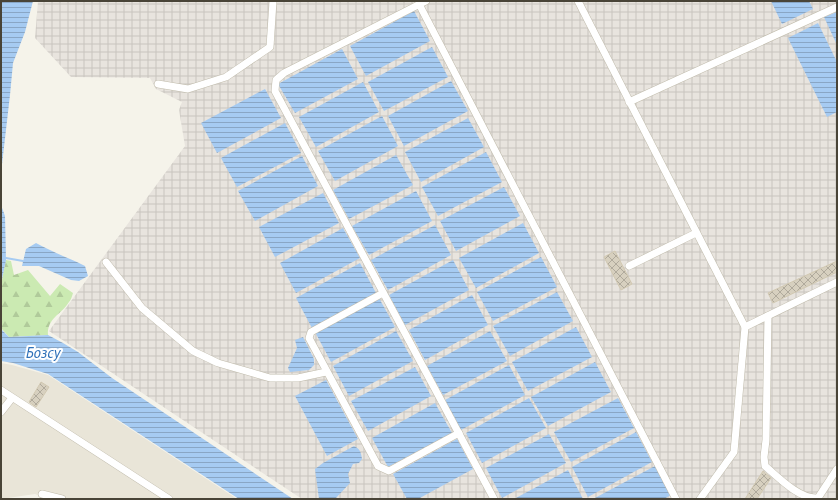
<svg xmlns="http://www.w3.org/2000/svg" width="838" height="500" font-family="'PT Sans',sans-serif">
<defs>
<pattern id="industrial-grid" width="8" height="8" patternUnits="userSpaceOnUse"><rect width="8" height="8" fill="#e8e4de"/><path d="M0 4h8M4 0v8" fill="none" stroke="#c8c5bf"/></pattern>
<pattern id="forest-firs" width="22" height="20" patternUnits="userSpaceOnUse"><rect width="22" height="20" fill="#cbeab2"/><path d="M5 1l3.5 6h-7zM16 11l3.5 6h-7z" fill="#b0ca9a"/></pattern>
<pattern id="water-rules" width="6" height="5" patternUnits="userSpaceOnUse"><rect width="6" height="5" fill="#a6cbf2"/><path d="M0 2.5h6" fill="none" stroke="#89a6c5"/></pattern>
<pattern id="building-cross-hatch" width="8" height="8" patternUnits="userSpaceOnUse"><rect width="8" height="8" fill="#d7d0bf"/><path d="M0 0l8 8M0 8l8-8" fill="none" stroke="#b0aa9c"/></pattern>
</defs>
<rect width="100%" height="100%" fill="#f5f3ea"/>
<polygon fill="#e9e5d8" points="1,363 12,365 48,375 237,499 47,499 35,494 1,499"/>
<polygon fill="url(#industrial-grid)" points="38,1 837,1 837,499 302,499 49,331 185,146 179,110 182,102 156,89 150,78 71,77 35,38"/>
<path fill="url(#forest-firs)" d="M6,260L11,261L14,275L28,270L50,296L60,284L73,293C72,296 71,300 69,302C61,315 47,318 48,335L9,337L1,328V284Z"/>
<g fill="url(#water-rules)">
<polygon points="1,1 33,1 25,32 13,63 10,95 1,173"/>
<polygon points="771,1 809,1 813,9 782,24"/>
<polygon points="414,11 430,41 366,76 350,46"/>
<polygon points="837,12 837,45 824,17"/>
<polygon points="818,23 837,62 837,112 827,117 788,38"/>
<polygon points="432,47 448,77 384,111 368,82"/>
<polygon points="342,49 358,79 295,113 278,84"/>
<polygon points="451,81 468,111 404,146 388,116"/>
<polygon points="363,82 379,112 316,147 299,117"/>
<polygon points="265,89 281,118 217,153 201,123"/>
<polygon points="382,116 398,146 335,181 318,151"/>
<polygon points="468,118 484,147 421,182 405,152"/>
<polygon points="285,123 301,153 237,187 221,158"/>
<polygon points="486,152 502,182 438,216 422,187"/>
<polygon points="396,155 413,185 349,219 333,190"/>
<polygon points="302,156 318,186 255,221 238,191"/>
<polygon points="504,187 520,216 456,251 440,221"/>
<polygon points="416,191 432,221 369,255 352,226"/>
<polygon points="323,193 339,223 275,257 259,227"/>
<polygon points="1,205 5,216 6,260 1,284"/>
<polygon points="523,223 539,253 476,288 459,258"/>
<polygon points="435,225 451,255 388,290 371,260"/>
<polygon points="343,228 360,258 296,293 280,263"/>
<path d="M36,243C52,252 69,258 85,266L88,276L79,281L71,280L39,266H22L26,249Z"/>
<polygon points="541,257 557,287 493,321 477,292"/>
<polygon points="453,260 469,290 405,325 389,295"/>
<polygon points="360,263 376,293 312,328 296,298"/>
<polygon points="557,292 573,321 510,356 493,326"/>
<polygon points="472,295 488,325 425,360 409,330"/>
<polygon points="379,298 395,327 331,362 315,332"/>
<polygon points="576,327 592,357 528,391 512,362"/>
<polygon points="1,329 9,337 48,335 63,343 78,352 112,378 293,499 239,499 48,374 13,363 1,361"/>
<polygon points="396,331 413,361 349,396 333,366"/>
<polygon points="490,331 507,361 443,395 427,366"/>
<polygon points="303,337 314,359 314,365 309,370 290,372 288,368 297,348 295,340"/>
<polygon points="595,362 611,392 548,426 531,397"/>
<polygon points="509,365 525,395 461,430 445,400"/>
<polygon points="415,367 431,396 368,431 351,401"/>
<polygon points="326,380 358,439 327,456 295,396"/>
<polygon points="529,398 546,428 482,463 466,433"/>
<polygon points="618,398 634,428 571,462 554,432"/>
<polygon points="435,403 452,433 388,467 372,438"/>
<polygon points="636,432 652,462 588,497 572,467"/>
<polygon points="549,434 566,463 502,498 486,468"/>
<polygon points="457,439 473,469 418,499 407,499 393,474"/>
<path d="M354,446C360,449 361,452 362,459L359,463L353,464L348,474L350,483L336,498L319,499L315,469L323,463Z"/>
<polygon points="655,466 671,495 664,499 593,499"/>
<polygon points="568,470 583,499 514,499"/>
</g>
<g fill="none" stroke-linecap="round" stroke-linejoin="round">
<polyline stroke="#a6cbf2" stroke-width="2" points="1,258 6,258 23,261"/>
</g>
<g fill="url(#building-cross-hatch)" stroke="#d2c9b2">
<polygon points="615,251 632,284 621,290 604,257"/>
<polygon points="837,261 837,272 773,303 768,293"/>
<polygon points="41,382 49,387 36,407 29,402"/>
<polygon points="763,471 771,478 757,499 745,499"/>
</g>
<g fill="none" stroke-linecap="round" stroke-linejoin="round">
<defs>
<g id="minor">
<polyline points="426,1 284,73 276,80 275,91 494,499"/>
<polyline points="578,1 745,327"/>
<polyline points="419,4 676,499"/>
<polyline points="158,84 188,89 226,77 270,47 273,1"/>
<polyline points="629,102 837,7"/>
<polyline points="106,262 142,308 193,351 218,363 270,378 298,378 326,372"/>
<polyline points="629,266 696,233"/>
<polyline points="383,293 311,332 309,338 378,466 389,471 459,433"/>
<path d="M768,316L766,440L764,457L765,466C778,477 800,500 818,498L837,469"/>
<polyline points="1,390 169,499"/>
<polyline points="1,412 12,398"/>
<polyline points="42,494 62,499"/>
<polyline points="700,499 734,452 745,327 837,282"/>
</g>
</defs>
<use href="#minor" stroke="#c1bcac" stroke-width="8"/>
<use href="#minor" stroke="#fff" stroke-width="7"/>
</g>
<g text-anchor="middle" stroke-width="4" stroke-linejoin="round" paint-order="stroke">
<g font-size="15" font-style="italic" fill="#2e70b8" stroke="#fff">
<text x="43" y="358">Бозсу</text>
</g>
</g>
<rect width="838" height="500" fill="none" stroke="#494437" stroke-width="4"/>
</svg>
